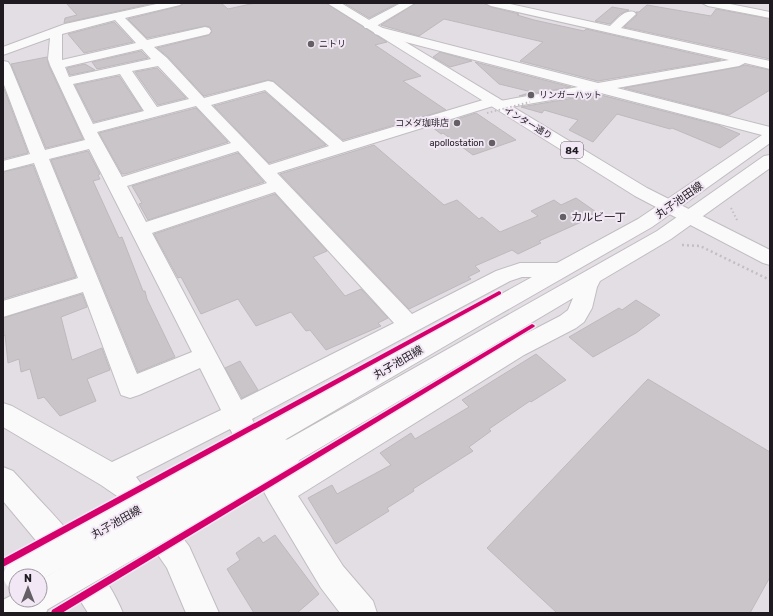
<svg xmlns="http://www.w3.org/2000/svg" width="773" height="616" font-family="Rubik,'Noto Sans JP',sans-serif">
<rect width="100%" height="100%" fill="#e3dee4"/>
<g fill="#cac5c9" stroke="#beb9bc">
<polygon points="66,3 154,3 64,23 65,18 77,15"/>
<polygon points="184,3 221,3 228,9 255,3 326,3 387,42 375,45 421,76 403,81 446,110 343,140 273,81 268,80 204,96 168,57 157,48 209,35 212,32 210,27 205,26 147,38 128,19 180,6"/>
<polygon points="344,3 398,3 369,18"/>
<polygon points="416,3 484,3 491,7 519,14 517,15 534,20 584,31 586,29 721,60 598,81 520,61 543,42 444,19 419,36 381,25"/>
<polygon points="647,5 711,16 716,9 770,19 770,59 624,27 637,15 636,12 639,12"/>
<polygon points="612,7 629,10 620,14 610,24 595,21"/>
<polygon points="114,22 133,42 84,53 68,34"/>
<polygon points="141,51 148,58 97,69 92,62"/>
<polygon points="440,52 472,61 450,67 433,57"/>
<polygon points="47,57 49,66 83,139 46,148 11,64"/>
<polygon points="475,62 571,87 519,96 532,92 499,84"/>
<polygon points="85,64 95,70 70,75 67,68"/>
<polygon points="745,65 770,70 770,90 729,115 624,88 739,67"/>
<polygon points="157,68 186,98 158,105 135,72"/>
<polygon points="119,76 142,110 94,122 75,85"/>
<polygon points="3,86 28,153 3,159"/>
<polygon points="265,92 326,145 269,163 214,106"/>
<polygon points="597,94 718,125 740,134 720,148 672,128 670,129 617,114 593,142 569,130 578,120 544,110 542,113 521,107"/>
<polygon points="196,108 228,142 125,174 122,174 99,133"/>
<polygon points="476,113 516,140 473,155 443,133 441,134 432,127"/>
<polygon points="374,145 444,205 457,200 479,219 482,217 500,232 538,216 531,211 554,200 561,205 576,198 599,214 539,241 541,243 518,254 512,250 475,266 480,271 468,277 471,279 409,309 280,174"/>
<polygon points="88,151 100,174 98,175 100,179 93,181 119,238 122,237 143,291 145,291 147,299 175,357 138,372 51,160"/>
<polygon points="238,153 264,182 148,220 139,204 142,203 132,186"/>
<polygon points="33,165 76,277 3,299 3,172"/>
<polygon points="275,194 327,251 313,257 345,296 361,289 388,318 378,323 381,326 326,350 310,330 306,331 291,312 256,326 238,299 201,314 181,277 178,278 154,234"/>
<polygon points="82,294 87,307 61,317 72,360 102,348 110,370 87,379 96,401 60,416 44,397 38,399 30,369 21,372 19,359 8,363 5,335 3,336 3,318"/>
<polygon points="636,300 660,315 636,333 593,357 569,337 619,308 622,310"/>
<polygon points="536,354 566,380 531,402 530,401 489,429 491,431 469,447 473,451 413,489 414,491 387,508 389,511 336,544 308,498 332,485 337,494 391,465 380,453 411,433 415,439 469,407 462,400"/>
<polygon points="240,361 258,390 242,398 225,368"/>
<polygon points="648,379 770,452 770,577 750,613 557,613 487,548"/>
<polygon points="275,535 319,594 297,613 254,613 227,569 240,560 236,553 259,537 263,543"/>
</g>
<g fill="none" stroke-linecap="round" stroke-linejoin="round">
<defs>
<g id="minor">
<path d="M161,3H182L180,5L125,18L147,40L205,27L209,28L211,31L209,34L154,47L167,58L204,98L268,81L273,82L343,142L493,97L498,98L500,101L578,87L375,34L373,31L375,28L379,27L598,83L729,60L491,6L485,3H506L610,26C617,20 624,9 634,12L636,14L621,28L770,61V69L745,63L739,66L617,88L770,127V143L652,227L493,318L281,442L272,445L265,443L275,460L272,454L276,446L657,231L764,156L770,155V168L671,239L600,281L597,287L592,308L584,322L576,328L524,355L298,496L343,566L373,601L377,613H340L321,588L269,501L230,429L136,477L189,546L219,613H186L167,568L117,496L101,485L3,427V403L12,406L112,462L221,410L200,368L139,395L130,398L121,395L83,292L3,317V301L78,278L34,163L3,171V161L30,154L3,82V61L8,62L10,65L45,150L85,140L50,65L48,59L50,38L3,55V47L65,24ZM115,20L136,43L62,60V34ZM142,49L151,59L69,77L65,67ZM158,66L189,99L157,107L132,71ZM120,74L144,111L93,124L73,84ZM265,90L329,146L269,165L211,105ZM597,92L762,135L638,219L557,263H520L496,271L412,314L277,173L493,106L495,108L500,109ZM196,106L231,143L122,177L97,132ZM89,149L192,352L137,374L49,159ZM238,151L267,183L146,222L127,186ZM275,192L394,323L241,400L152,233ZM522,277H532L263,426L259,433L252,419L510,281ZM573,298L568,310L560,316L508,343L284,474L277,463L286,466L296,462Z"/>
<polygon points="401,3 415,3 373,28 365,28 363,25 365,22"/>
<polygon points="702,3 725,3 770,12 770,18 708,6"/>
<path d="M3,467L13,471C50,512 102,561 123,613H88L64,574L3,501Z"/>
<polygon points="40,585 47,589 52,600 47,611 45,613 3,613 3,600 16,593 16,600 40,600"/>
</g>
<polygon id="major" points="327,3 341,3 647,188 770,250 770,265 763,263 635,196"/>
</defs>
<use href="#minor" stroke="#c1bdc1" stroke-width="2"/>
<use href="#major" stroke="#c1bdc1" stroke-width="2"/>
<polyline stroke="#c1bfc3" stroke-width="2" stroke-dasharray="1.5 2.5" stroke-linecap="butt" points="731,208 738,222"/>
<polyline stroke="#c1bfc3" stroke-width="2.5" stroke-dasharray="2 3" stroke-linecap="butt" points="682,245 700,246 770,280"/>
<use href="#minor" fill="#fbfafb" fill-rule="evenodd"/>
<use href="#major" fill="#fbfafb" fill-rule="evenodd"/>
<defs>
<g id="minor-bridge">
<polyline points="18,576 272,434"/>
<polyline points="40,597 286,454"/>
</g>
</defs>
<use href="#minor-bridge" stroke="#c1bdc1" stroke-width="31" stroke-linecap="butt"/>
<polyline stroke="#c1bfc3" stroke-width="2" stroke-dasharray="1.5 2.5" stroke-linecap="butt" points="487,113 530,102"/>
<g stroke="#c1bfc3" stroke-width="2.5" stroke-dasharray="2 3" stroke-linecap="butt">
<polyline points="311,395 499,293"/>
<polyline points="419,395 532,326"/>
</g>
<g stroke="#c1bfc3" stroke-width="3.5" stroke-dasharray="2.5 4" stroke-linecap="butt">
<polyline points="281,411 313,394"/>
<polyline points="309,461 420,394"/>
</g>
<use href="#minor-bridge" stroke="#fbfafb" stroke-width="29"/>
<defs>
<g id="cycleway">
<polygon points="499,291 501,292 501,294 3,567 3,559"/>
<polygon points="532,324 534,325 535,326 534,327 62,613 51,613 52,610"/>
</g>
</defs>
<use href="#cycleway" stroke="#f2e7f5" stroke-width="3"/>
<use href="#cycleway" fill="#d6006c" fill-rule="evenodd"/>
</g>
<g fill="#635f64" stroke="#f2e7f5" stroke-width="1.5">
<circle cx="311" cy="44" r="4"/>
<circle cx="531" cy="95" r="4"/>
<circle cx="457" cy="123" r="4"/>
<circle cx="492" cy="143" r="4"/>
<circle cx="563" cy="217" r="4"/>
</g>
<g text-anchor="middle" stroke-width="4" stroke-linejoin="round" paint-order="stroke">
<g font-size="9" fill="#1e1a1f" stroke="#f2e7f5" text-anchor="start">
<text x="319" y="47">ニトリ</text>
<text x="539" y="98">リンガーハット</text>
<text x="449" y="126" text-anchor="end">コメダ珈琲店</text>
<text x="484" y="146" text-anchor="end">apollostation</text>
</g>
<g font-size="9" fill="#1e1a1f" stroke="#f2e7f5">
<text transform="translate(528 123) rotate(31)" y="3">インター通り</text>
</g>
<rect fill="#f2e7f5" stroke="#5e585f" stroke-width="1" x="561" y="142" width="22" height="16" rx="3"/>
<g font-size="10" font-weight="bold" fill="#1e1a1f">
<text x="572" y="154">84</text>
</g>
<g font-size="11" fill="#1e1a1f" stroke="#f2e7f5">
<text transform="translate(679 200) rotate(-35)" y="4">丸子池田線</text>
<text transform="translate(398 362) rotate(-30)" y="4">丸子池田線</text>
<text transform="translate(116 522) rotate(-29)" y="4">丸子池田線</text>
</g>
<g font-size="11" fill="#1e1a1f" stroke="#f2e7f5" text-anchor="start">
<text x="571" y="221">カルビ一丁</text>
</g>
</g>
<rect width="773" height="616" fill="none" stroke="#1e1a1f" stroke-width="8"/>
<g transform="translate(28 588)"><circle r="19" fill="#f2e7f5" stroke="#9d959f"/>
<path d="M0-3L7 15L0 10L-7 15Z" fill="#635f64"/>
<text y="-6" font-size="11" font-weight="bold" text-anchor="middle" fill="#1e1a1f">N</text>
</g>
</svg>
